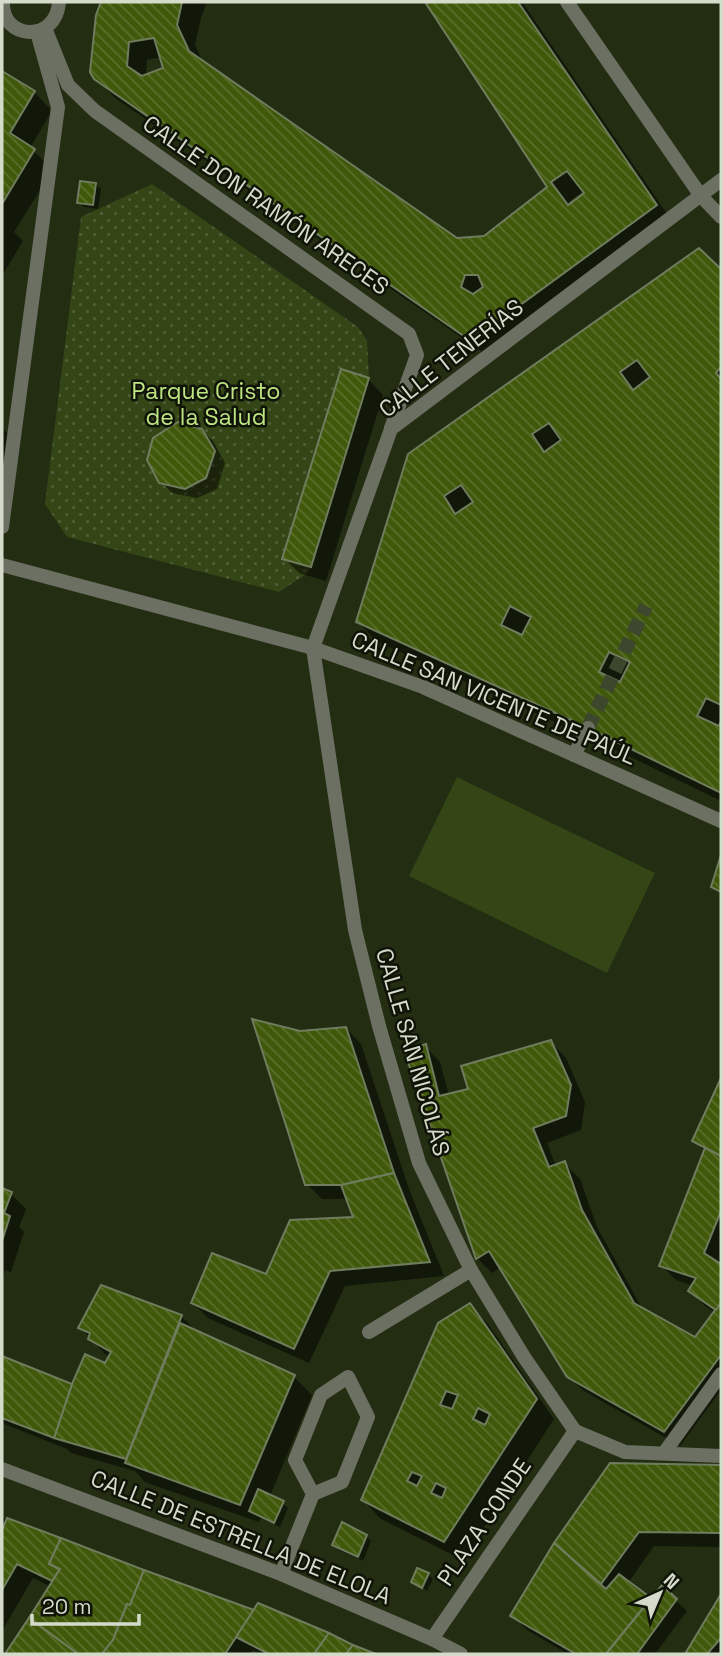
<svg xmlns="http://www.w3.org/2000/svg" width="723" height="1656" font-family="'Space Grotesk',sans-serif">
<defs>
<pattern id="park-dots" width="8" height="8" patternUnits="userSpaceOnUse" patternTransform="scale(1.75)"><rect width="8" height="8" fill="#344516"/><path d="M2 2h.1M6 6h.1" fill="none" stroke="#505f37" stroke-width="1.8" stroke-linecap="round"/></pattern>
<pattern id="building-back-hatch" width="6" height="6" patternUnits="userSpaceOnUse" patternTransform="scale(1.75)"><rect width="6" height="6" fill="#3f5809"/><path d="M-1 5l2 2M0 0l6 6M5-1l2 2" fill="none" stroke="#5a6f2c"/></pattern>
</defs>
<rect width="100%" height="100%" fill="#222d12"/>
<polygon fill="url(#park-dots)" points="152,184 358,327 367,341 369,378 311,567 308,573 279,592 67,537 45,504 81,217"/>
<polygon fill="#344516" points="457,777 655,873 607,973 409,876"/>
<g fill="#0007" fill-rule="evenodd">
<path d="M102,2H207L201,18L195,45L203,63L456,240L484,237L550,187L427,2H522L674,224L491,358L115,98L96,78L98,16ZM162,57L165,69L146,77L147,60ZM585,190L587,193L570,205L568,202Z"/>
<polygon points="2,73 34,92 52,111 30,148 53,169 14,232 23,241 2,276"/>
<polygon points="95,184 101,189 98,209 84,207 79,202"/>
<polygon points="699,250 721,272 721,801 608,746 376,641 358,622 409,455"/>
<polygon points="368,379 383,395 326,581 299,573 284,558"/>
<polygon points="2,428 12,438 2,516"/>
<polygon points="201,430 213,441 225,463 217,489 197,498 172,493 161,482"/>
<polygon points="346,1028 361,1044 409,1189 444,1276 345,1286 309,1363 208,1318 193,1303 267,1277 355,1218 348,1199 322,1199 307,1184 300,1033"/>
<polygon points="551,1042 566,1058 585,1102 581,1130 547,1143 556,1166 564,1163 580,1179 597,1227 643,1310 695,1340 716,1313 705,1306 690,1291 693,1286 676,1280 661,1265 706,1152 694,1141 721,1082 721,1262 720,1265 721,1267 721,1390 680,1446 584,1391 568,1376 501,1267 492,1273 477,1258 425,1046 440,1062 449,1095 470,1090"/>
<polygon points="2,1189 11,1194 26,1209 19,1227 24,1232 11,1272 5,1270 2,1279"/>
<polygon points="469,1306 488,1324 554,1419 463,1560 381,1519 363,1500"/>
<polygon points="181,1316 196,1331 294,1377 312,1395 270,1496 282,1503 288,1508 280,1527 261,1518 259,1522 145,1482 135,1471 71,1453 67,1449 2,1423 2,1358 73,1387 106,1366 111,1357 105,1354 80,1327"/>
<polygon points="611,1464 721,1467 721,1547 654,1546 628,1583 651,1601 662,1588 687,1611 655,1654 568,1654 527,1630 512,1615 556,1544"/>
<polygon points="2,1518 353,1647 372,1654 261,1654 253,1650 250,1654 7,1654 51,1587 33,1578 2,1631"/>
<polygon points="366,1536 371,1541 363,1561 339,1550 334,1544"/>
<polygon points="428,1574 433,1579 427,1591 413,1581"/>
<polygon points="721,1598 721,1654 687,1654"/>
</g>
<g fill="url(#building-back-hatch)" stroke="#6f7c5e" stroke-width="2" fill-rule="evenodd">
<path d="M101,2H182L177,25L189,51L457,238L484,236L547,187L425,2H518L657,205L471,341L94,79L90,72L96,15ZM154,38L163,68L142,76L127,66L129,42ZM567,171L584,193L568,205L551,182ZM465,275H478L483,287L473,294L461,287Z"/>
<polygon points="2,71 35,91 10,133 35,149 2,204"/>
<polygon points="80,181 96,183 93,205 77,203"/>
<path d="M699,248L721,269V367L716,373L721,379V705L706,698L697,716L719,726L721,721V793L588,728L356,622L408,454ZM637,360L650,377L633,390L620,372ZM549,423L561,440L544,452L532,434ZM461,485L473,502L455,514L444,496ZM510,606L531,617L522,635L501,625ZM609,652L630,662L620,682L599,672Z"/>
<polygon points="341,369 369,378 311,567 282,559"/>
<polygon points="178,422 202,429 215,451 206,478 185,489 159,483 147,460 153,438"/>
<polygon points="721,855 721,892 711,887"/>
<polygon points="252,1019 300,1031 346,1027 394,1173 341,1185 305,1185"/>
<polygon points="551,1040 571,1085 566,1116 533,1128 549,1167 565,1161 582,1210 634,1303 695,1337 721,1302 721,1355 664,1432 567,1377 489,1251 476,1259 408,1062 406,1050 426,1044 439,1096 468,1089 461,1066"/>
<polygon points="721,1078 721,1156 692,1141"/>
<polygon points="705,1148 721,1156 721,1211 704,1253 721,1264 721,1302 716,1310 688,1291 696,1278 659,1266"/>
<polygon points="394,1173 430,1262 330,1271 294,1349 191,1303 212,1253 266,1274 290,1220 353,1217 341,1185"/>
<polygon points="2,1188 12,1192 4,1213 10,1216 2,1241"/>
<polygon points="101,1285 182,1315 126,1459 54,1438 72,1384 85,1354 105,1363 111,1352 88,1339 90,1333 78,1328"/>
<path d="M470,1303L537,1399L444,1542L361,1500L438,1323ZM446,1391L458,1395L452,1409L440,1405ZM478,1408L490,1414L485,1425L473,1419ZM412,1472L422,1476L417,1486L407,1481ZM436,1483L446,1488L442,1498L431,1493Z"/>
<polygon points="180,1323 295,1375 240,1505 125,1463"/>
<polygon points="2,1356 72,1384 54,1438 2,1418"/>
<polygon points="610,1463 721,1465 721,1533 639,1532 601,1584 554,1543"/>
<polygon points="258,1489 284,1501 274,1523 249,1511"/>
<polygon points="7,1518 61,1538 49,1564 60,1569 52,1581 17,1564 2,1590 2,1530"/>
<polygon points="342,1522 367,1535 358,1557 332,1545"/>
<polygon points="61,1538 144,1570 130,1605 127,1604 113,1640 102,1654 78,1654 29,1618 60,1569 49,1564"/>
<polygon points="554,1543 606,1589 619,1574 651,1598 606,1654 576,1654 510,1616"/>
<polygon points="417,1568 429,1573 422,1588 411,1582"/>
<polygon points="144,1570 254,1610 225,1654 102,1654 113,1640 127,1604 130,1605"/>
<polygon points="662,1585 677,1599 637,1654 606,1654"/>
<polygon points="721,1594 721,1638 707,1654 685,1654"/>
<polygon points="258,1603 329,1633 314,1654 269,1654 236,1637"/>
<polygon points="29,1618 78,1654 5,1654"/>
<polygon points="329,1633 353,1645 346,1654 314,1654"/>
<polygon points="353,1645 376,1654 346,1654"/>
</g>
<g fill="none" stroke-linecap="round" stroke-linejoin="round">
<polyline stroke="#3d472e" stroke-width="14" stroke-dasharray="14 7" stroke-linecap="butt" points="588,728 646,606"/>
<g stroke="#6b7063" stroke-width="14">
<path d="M3,2C1,40 56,44 59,2"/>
<polyline points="567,2 701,196 721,217"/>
<polyline points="45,28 68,85 95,111 409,334 417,355 391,428"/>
<polyline points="2,527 58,107 37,32"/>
<polyline points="2,565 313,648 423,687 721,821"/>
<polyline points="574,755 588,728"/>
<polyline points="369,1332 471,1270"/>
<polyline points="575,1431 524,1357 471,1270 419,1163 379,1026 355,930 313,648 391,429 721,180"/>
<polyline points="575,1431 625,1452 721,1456"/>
<polyline points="664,1453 721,1374"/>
<polyline points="2,1469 281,1574 432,1639 461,1654"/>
<polyline points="281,1574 313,1494 342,1482 368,1417 348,1377 321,1395 295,1460 313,1494"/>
<polyline points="432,1639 575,1431"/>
</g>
</g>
<g text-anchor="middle" stroke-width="5" stroke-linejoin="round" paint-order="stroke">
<g font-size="23" fill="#d4dbcb" stroke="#0f1308">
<text transform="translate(266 205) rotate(35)" y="8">CALLE DON RAMÓN ARECES</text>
<text transform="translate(451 358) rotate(-38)" y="8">CALLE TENERÍAS</text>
<text transform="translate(494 698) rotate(23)" y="8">CALLE SAN VICENTE DE PAÚL</text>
<text transform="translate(413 1052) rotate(74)" y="8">CALLE SAN NICOLÁS</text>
<text transform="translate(484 1522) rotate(-56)" y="8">PLAZA CONDE</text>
<text transform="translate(241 1537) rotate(22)" y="8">CALLE DE ESTRELLA DE ELOLA</text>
</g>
<g font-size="23" fill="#bee582" stroke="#0f1308">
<text x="206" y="399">Parque Cristo<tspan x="206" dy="26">de la Salud</tspan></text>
</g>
</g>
<rect width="723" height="1656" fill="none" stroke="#d4dbcb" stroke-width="7"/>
<g transform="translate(660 1593) rotate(44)" stroke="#0f1308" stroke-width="5" paint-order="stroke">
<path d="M0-5L12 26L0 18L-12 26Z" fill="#d4dbcb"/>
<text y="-10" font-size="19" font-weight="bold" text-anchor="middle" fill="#d4dbcb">N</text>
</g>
<path d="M32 1614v10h107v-10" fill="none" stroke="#d4dbcb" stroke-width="3.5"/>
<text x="42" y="1614" font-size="21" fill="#d4dbcb" stroke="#0f1308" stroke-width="5" paint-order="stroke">20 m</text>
</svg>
